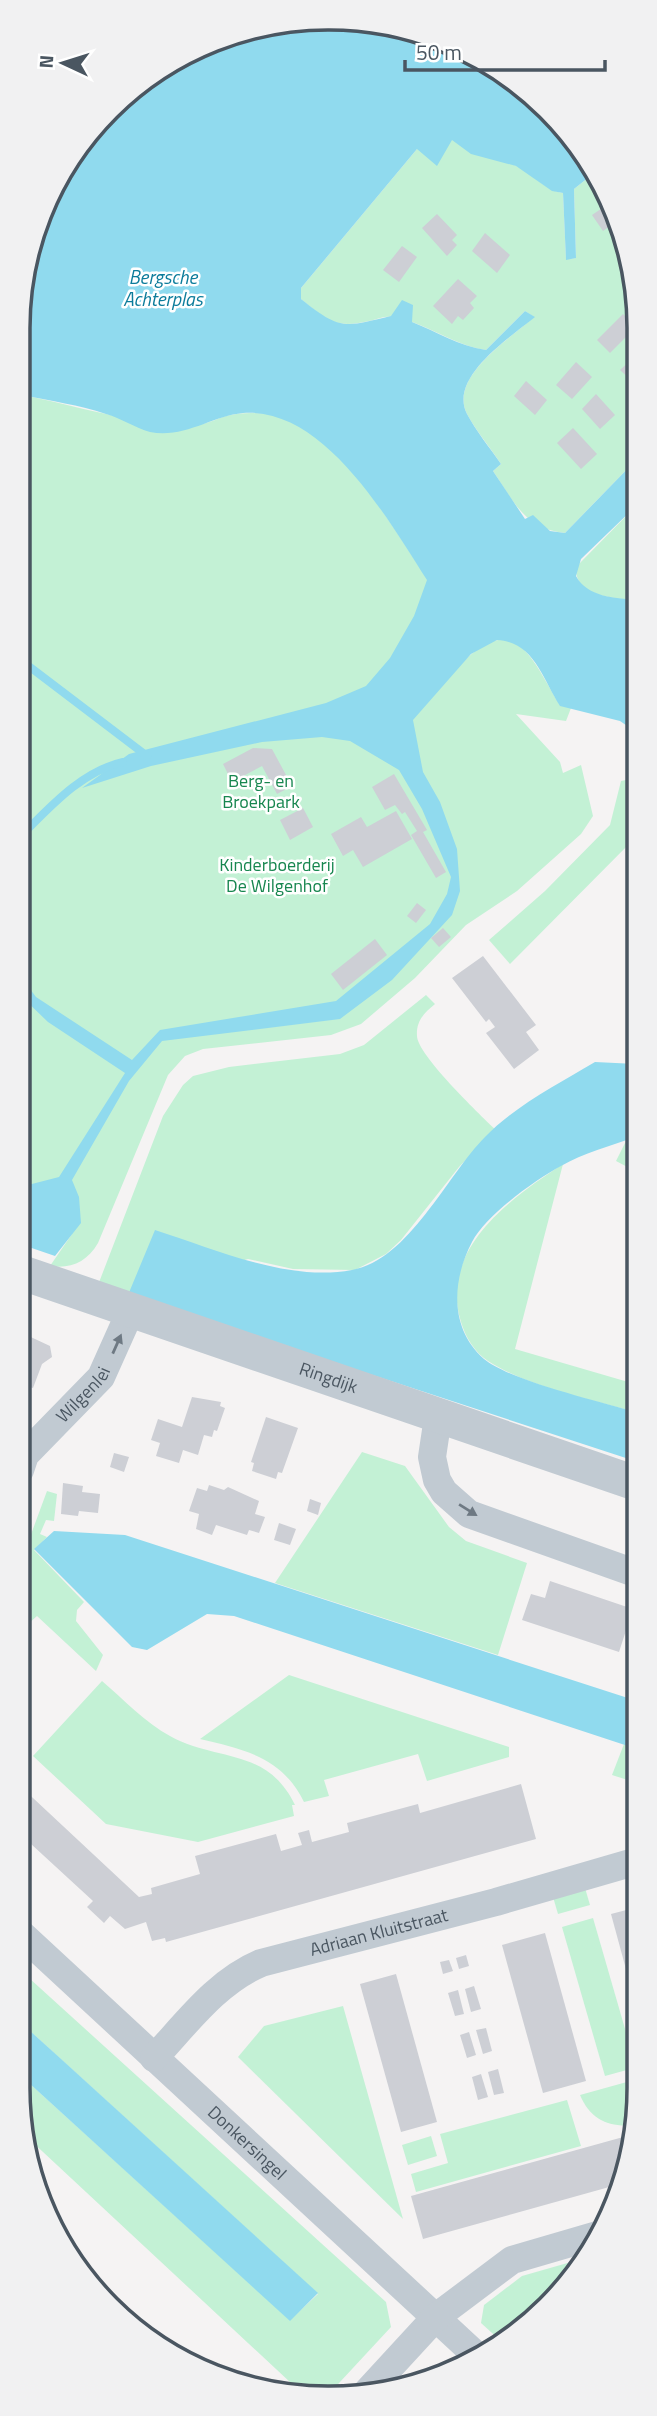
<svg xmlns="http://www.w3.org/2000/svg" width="657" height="2416" font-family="'Titillium Web',sans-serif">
<rect width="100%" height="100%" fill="#f5f3f3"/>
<g fill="#c3f1d5">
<path d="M452,139C477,158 488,155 514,165C533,172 543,190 563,193L566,259L576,258L574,189L594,173L608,191L637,288V459L565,533C525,529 514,502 493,471L501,464C490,447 476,431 467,414C448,377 511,338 534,317L525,311L486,350C453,345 428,324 395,317C387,315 377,319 369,321C334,329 327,320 301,299V288L417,149Z"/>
<path d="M23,395C82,407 140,427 201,424C210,423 218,418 226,416C250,410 283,413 304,427C357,463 393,528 428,580L423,596L466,659C518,609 536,668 560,705L571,708L566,721L516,714L560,762L563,773L581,765L593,816L581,834L517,891L466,925L415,978L361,1024L331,1035L203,1049L185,1056L168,1075L98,1243C87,1262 71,1269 50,1266L72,1234L20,1216Z"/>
<path d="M636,506V600C614,598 574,597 576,567Z"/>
<polygon points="636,778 636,837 510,964 489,940 545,891 610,825 621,781"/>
<path d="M426,995L435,1004C424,1013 416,1021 417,1036C417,1054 479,1114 495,1129L459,1167L401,1240L386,1254L355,1270L293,1269L248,1259L128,1295L98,1285L163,1116L183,1085L193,1076L229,1067L340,1054L364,1045Z"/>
<polygon points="635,1137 635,1171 616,1161 626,1141"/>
<path d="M563,1164L515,1349L635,1384V1412C587,1398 531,1388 488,1361C475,1353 465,1336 461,1322C438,1249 511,1198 563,1164Z"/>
<polygon points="362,1452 405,1466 449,1527 466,1541 527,1563 498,1655 275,1583"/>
<polygon points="47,1491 57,1494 54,1521 46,1520 40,1534 47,1537 34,1550 84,1602 77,1610 76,1621 103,1655 96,1671 37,1616 19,1632 19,1567"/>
<path d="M289,1675L509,1747V1757L427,1781L418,1754L324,1780L329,1796L304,1802C283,1758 244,1749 200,1739Z"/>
<path d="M102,1681C123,1699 146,1723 170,1736C217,1762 267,1747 295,1805H292L294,1816L198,1842L106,1824L33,1756Z"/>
<polygon points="624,1744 634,1747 634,1782 612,1775"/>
<polygon points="585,1888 590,1905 558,1914 553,1897"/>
<polygon points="593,1918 634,2060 634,2068 605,2076 562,1927"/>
<polygon points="18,1968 386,2302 391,2327 327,2396 306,2397 28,2138 18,2073 290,2320 318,2294 18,2020"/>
<polygon points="343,2006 403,2219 238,2057 264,2026"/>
<path d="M634,2080V2125C609,2128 590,2119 580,2095Z"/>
<polygon points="567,2100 581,2146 416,2192 411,2174 448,2163 440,2134"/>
<polygon points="431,2136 437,2156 408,2165 402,2145"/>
<polygon points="585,2258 518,2334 502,2342 481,2323 484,2305 522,2276"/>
</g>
<g fill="#90daee">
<path d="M389,23L466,50L549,109L594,173L574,189L576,258L566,260L563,193L552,191L516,166L471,154L452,140L437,166L417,149L301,288V299C341,331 344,327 391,316L402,300L413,305L412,322C438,332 458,346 486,350L525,311L535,317C511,337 448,377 467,414C476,431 490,448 501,464L493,471L525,519L533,515L550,531L565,533L637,459L636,506L581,559L576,576C587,597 615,598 636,600V732L620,721L560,706C542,678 534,642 497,640L471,654L413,720L423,772L440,802L457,849L460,891L452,915L392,980L340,1019L162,1041L129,1081L72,1180L79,1197L81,1223L55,1256L20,1244V1183L28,1185L59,1177L125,1073L48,1022L21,996V977L36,997L132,1060L160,1030L336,1001L430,924L447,894L451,877L422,809L399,770L350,741L322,737L262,742L151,766L82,788L129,754L326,703L366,686L390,658L414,616L427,580C388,520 325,407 243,413C212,416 183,439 150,432C135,428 121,418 106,414C79,405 51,401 23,395V268L70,156L155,70H168L185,61L184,58L215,45L218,47L267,24Z"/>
<path d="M595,1062L636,1064L635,1137C611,1146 583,1153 561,1166C535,1180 486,1215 472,1242C452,1280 449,1328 484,1359C511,1381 599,1401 635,1412V1461L128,1295L155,1230C215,1249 287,1282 352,1270C409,1260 447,1175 485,1137C515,1106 558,1084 595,1062Z"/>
<polygon points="54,1531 125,1535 634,1700 634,1748 234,1616 207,1614 147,1650 132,1647 34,1549"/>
<polygon points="18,2020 60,2058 318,2293 290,2321 18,2073"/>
</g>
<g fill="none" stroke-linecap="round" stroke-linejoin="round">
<g stroke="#90daee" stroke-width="8">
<polyline points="22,661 147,756"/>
<path d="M22,835C50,807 82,771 123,762"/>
</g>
</g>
<g fill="#cdcfd5">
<polygon points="611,202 617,221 603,231 592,215"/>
<polygon points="437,214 457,235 452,240 457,245 447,256 422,228"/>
<polygon points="485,233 510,255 497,273 472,251"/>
<polygon points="402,246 417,257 399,282 383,270"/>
<polygon points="458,279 477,296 470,303 474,308 463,320 458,316 452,324 433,306"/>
<polygon points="623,314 636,327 610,353 597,340"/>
<polygon points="633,358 637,362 634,383 620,370"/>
<polygon points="576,362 592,377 572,399 556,385"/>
<polygon points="526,381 547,400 535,415 514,396"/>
<polygon points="596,394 615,415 600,429 582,409"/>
<polygon points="573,428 597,454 581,469 557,443"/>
<polygon points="253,748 272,749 292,786 277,794 262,766 232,782 223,764"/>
<polygon points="394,774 427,830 423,832 446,872 436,878 411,835 417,831 405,812 402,814 395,805 385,810 372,787"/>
<polygon points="636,786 636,803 632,804 626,789"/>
<polygon points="303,808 313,827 290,840 280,820"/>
<polygon points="396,811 412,839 363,867 353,850 343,856 331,834 361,817 367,827"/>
<polygon points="417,903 426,910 416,923 407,916"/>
<polygon points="443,928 451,937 439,947 431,938"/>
<polygon points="375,939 387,955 343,990 331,974"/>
<polygon points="483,956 536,1025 526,1032 539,1050 514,1069 486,1033 495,1027 489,1019 486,1022 452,978"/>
<polygon points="20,1332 50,1346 52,1357 42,1364 33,1388 23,1385 20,1389"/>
<polygon points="192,1397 221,1402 220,1406 225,1408 217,1431 214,1430 212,1437 204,1435 198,1455 183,1450 179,1463 156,1456 160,1443 151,1440 158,1419 182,1427"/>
<polygon points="266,1417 298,1428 282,1473 278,1472 276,1479 252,1471 254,1463 251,1462"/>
<polygon points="114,1453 129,1457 124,1472 110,1467"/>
<polygon points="63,1483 83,1486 82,1492 100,1494 98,1513 79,1511 78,1516 61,1514"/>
<polygon points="209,1485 224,1490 228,1487 259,1501 255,1514 265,1517 259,1533 249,1530 247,1535 216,1525 212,1535 196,1529 199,1514 189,1511 197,1488 207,1491"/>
<polygon points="310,1499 321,1503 318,1515 307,1511"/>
<polygon points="279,1523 296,1529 290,1545 274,1540"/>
<polygon points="550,1581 633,1609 619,1652 522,1620 531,1594 545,1598"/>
<polygon points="18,1784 139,1897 152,1894 151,1888 200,1874 195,1856 276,1834 281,1851 302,1845 298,1833 309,1830 312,1842 349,1832 347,1823 418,1804 420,1813 521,1784 536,1839 166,1942 165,1938 152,1941 146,1922 125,1929 110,1916 104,1923 87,1907 93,1901 18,1832"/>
<polygon points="634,1908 634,1995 633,1995 611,1914"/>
<polygon points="545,1933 586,2081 543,2093 502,1945"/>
<polygon points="466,1955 469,1966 459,1969 456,1958"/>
<polygon points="449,1960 453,1971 443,1974 440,1962"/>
<polygon points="396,1974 437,2122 401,2132 360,1984"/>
<polygon points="474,1986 481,2009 471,2012 465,1989"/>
<polygon points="458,1990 464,2014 455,2016 448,1993"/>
<polygon points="486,2028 492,2051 483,2054 476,2030"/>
<polygon points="469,2032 476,2055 467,2058 460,2035"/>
<polygon points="498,2069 504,2093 494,2095 488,2072"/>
<polygon points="481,2074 488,2097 478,2100 472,2077"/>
<polygon points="634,2134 634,2148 620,2184 423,2239 411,2196"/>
</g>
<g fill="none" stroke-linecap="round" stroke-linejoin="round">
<g stroke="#c1cad2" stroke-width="28">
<polyline points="438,1417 432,1457 437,1480 444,1492 469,1514 635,1573"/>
<path id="s1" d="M20,1470L25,1455L101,1377L131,1310"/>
<path id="s2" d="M18,1931L476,2355"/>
<path id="s3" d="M154,2058C186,2024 216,1982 261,1963L496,1902L634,1862"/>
<polyline points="367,2392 436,2317 512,2260 601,2234"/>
</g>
<path stroke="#c1cad2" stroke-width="35" id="s4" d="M20,1272L635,1483"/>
</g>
<defs><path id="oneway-solid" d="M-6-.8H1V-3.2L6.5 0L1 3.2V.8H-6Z" transform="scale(1.75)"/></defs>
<g fill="#6e7983">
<use href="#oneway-solid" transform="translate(117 1344) rotate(-66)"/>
<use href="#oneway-solid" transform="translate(468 1510) rotate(32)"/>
</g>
<g text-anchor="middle" stroke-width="5" stroke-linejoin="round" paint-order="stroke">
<g font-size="18" fill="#17864f" stroke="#fff">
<text x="261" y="787">Berg- en<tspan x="261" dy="21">Broekpark</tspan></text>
<text x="277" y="871">Kinderboerderij<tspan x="277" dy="21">De Wilgenhof</tspan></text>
</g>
<g font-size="18" fill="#4a5661" stroke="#fff">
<text dy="6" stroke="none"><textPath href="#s4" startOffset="326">Ringdijk</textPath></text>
<text dy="6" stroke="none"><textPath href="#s1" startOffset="100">Wilgenlei</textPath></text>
<text dy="6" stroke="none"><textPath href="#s3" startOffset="266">Adriaan Kluitstraat</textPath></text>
<text dy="6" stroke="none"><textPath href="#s2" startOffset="312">Donkersingel</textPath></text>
</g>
<g font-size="19" font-style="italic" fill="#0c7c9b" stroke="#fff">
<text x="163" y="284">Bergsche<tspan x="163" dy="22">Achterplas</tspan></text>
</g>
</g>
<path d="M0 0H657V2416H0ZM328 30H329A298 298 0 0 1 627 328V2088A298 298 0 0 1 329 2386H328A298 298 0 0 1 30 2088V328A298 298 0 0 1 328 30Z" fill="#f1f1f2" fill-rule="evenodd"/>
<path fill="none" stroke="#4a5661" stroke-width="3.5" d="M328 30H329A298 298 0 0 1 627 328V2088A298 298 0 0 1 329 2386H328A298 298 0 0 1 30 2088V328A298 298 0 0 1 328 30Z"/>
<g transform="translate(63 63) rotate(274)" stroke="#ffffff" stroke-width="5" paint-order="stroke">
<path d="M0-5L12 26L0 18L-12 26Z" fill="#4a5661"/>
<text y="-10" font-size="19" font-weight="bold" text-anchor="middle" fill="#4a5661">N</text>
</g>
<path d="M405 60v10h200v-10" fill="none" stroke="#4a5661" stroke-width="3.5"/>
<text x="416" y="60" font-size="21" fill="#4a5661" stroke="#ffffff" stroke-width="5" paint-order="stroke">50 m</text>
</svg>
